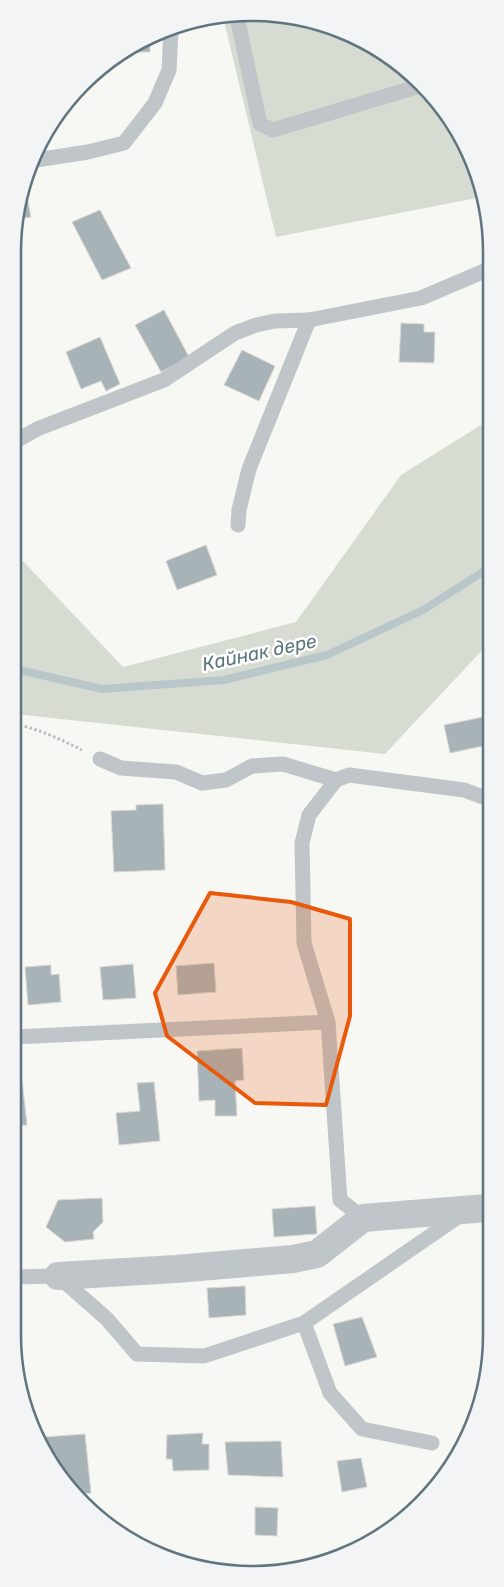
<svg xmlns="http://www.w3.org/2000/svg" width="504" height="1587" font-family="Rubik,sans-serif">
<rect width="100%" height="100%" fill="#f7f7f3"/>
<g fill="#d7dcd2">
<polygon points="223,17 299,17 372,44 422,83 467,146 482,197 276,237"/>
<polygon points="489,420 488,644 385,754 15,714 16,563 23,561 123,667 296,622 401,475"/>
</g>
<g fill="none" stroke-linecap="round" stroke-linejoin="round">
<polyline stroke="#b9c7cb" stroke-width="8" points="15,669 102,689 224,680 327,655 423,610 489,568"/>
</g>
<g fill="#a8b3b7" stroke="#d8d8d6">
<polygon points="150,40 150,52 121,52"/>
<polygon points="25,187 31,217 17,219 17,205"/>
<polygon points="100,210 131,268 102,280 72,222"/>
<polygon points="164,310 189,357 161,372 135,325"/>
<polygon points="401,323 424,324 424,332 435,332 434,363 399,362"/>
<polygon points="100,337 120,384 106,391 101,381 81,389 66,352"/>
<polygon points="242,350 275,366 259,401 224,385"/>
<polygon points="206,545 217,575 177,590 166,561"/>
<polygon points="483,717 488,745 450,753 444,725"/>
<polygon points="163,804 165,870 114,872 111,811 136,810 136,805"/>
<polygon points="214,963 216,992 178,995 176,966"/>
<polygon points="133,964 136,998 103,1000 100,967"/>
<polygon points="51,965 51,975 59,974 61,1002 28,1005 25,967"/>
<polygon points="242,1048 244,1080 235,1081 237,1116 215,1116 215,1100 199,1101 197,1051"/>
<polygon points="20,1061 27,1125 13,1126 14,1062"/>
<polygon points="154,1082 160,1141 119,1145 116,1113 140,1111 137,1083"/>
<polygon points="102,1198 103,1222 93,1232 94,1239 65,1242 46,1227 58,1200"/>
<polygon points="315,1206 317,1234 274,1237 272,1209"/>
<polygon points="245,1286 246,1315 209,1318 207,1288"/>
<polygon points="362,1317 377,1357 345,1366 333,1324"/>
<polygon points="203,1433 202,1444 209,1444 209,1470 173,1471 172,1459 166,1459 167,1435"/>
<polygon points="85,1434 91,1493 74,1495 44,1448 44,1437"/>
<polygon points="281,1441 283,1477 228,1475 225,1442"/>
<polygon points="361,1458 367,1487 342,1492 337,1461"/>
<polygon points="255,1507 278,1508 277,1536 255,1535"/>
</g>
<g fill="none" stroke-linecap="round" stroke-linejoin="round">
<path stroke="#b9bdbf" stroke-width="3" stroke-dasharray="2.5 2.5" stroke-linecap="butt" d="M15,724C39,729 60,739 82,750"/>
<g stroke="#bfc5c8" stroke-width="15">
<polyline points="237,17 260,124 273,130 423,85"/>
<polyline points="36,160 88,152 124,143 155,103 169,70 171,31"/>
<polyline points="16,441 37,429 164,380 235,333 256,325 275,321 309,320 421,298 489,269"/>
<polyline points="238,525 239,510 249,469 309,320"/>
<polyline points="100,759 121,768 176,772 202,783 226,780 252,766 283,764 336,780"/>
<polyline points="14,1037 328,1022"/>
<polyline points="363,1218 340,1200 328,1022 304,943 302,843 309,815 336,780 349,775 464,790 488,799"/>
<polyline points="13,1277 58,1276 107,1319 137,1354 204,1356 304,1323 462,1214"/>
<polyline points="304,1323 330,1393 362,1429 432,1443"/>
</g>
<polyline stroke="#bfc5c8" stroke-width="28" points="58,1276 176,1269 293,1259 317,1254 363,1218 487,1208"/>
</g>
<path fill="#e8590c" fill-opacity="0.2" stroke="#e8590c" stroke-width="4" stroke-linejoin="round" d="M210,893L291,902L350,919V1016L326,1105L255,1103L167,1036L155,993Z"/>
<g text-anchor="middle" stroke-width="5" stroke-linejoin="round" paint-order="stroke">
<g font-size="19" font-style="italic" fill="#5b767c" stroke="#fff">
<text transform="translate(259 652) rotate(-12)" y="7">Кайнак дере</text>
</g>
</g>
<path d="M0 0H504V1587H0ZM252 21H252A231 231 0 0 1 483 252V1335A231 231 0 0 1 252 1566H252A231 231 0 0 1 21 1335V252A231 231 0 0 1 252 21Z" fill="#f2f4f5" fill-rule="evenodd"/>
<path fill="none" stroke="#607580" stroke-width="2.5" d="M252 21H252A231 231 0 0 1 483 252V1335A231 231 0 0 1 252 1566H252A231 231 0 0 1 21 1335V252A231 231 0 0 1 252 21Z"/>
</svg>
